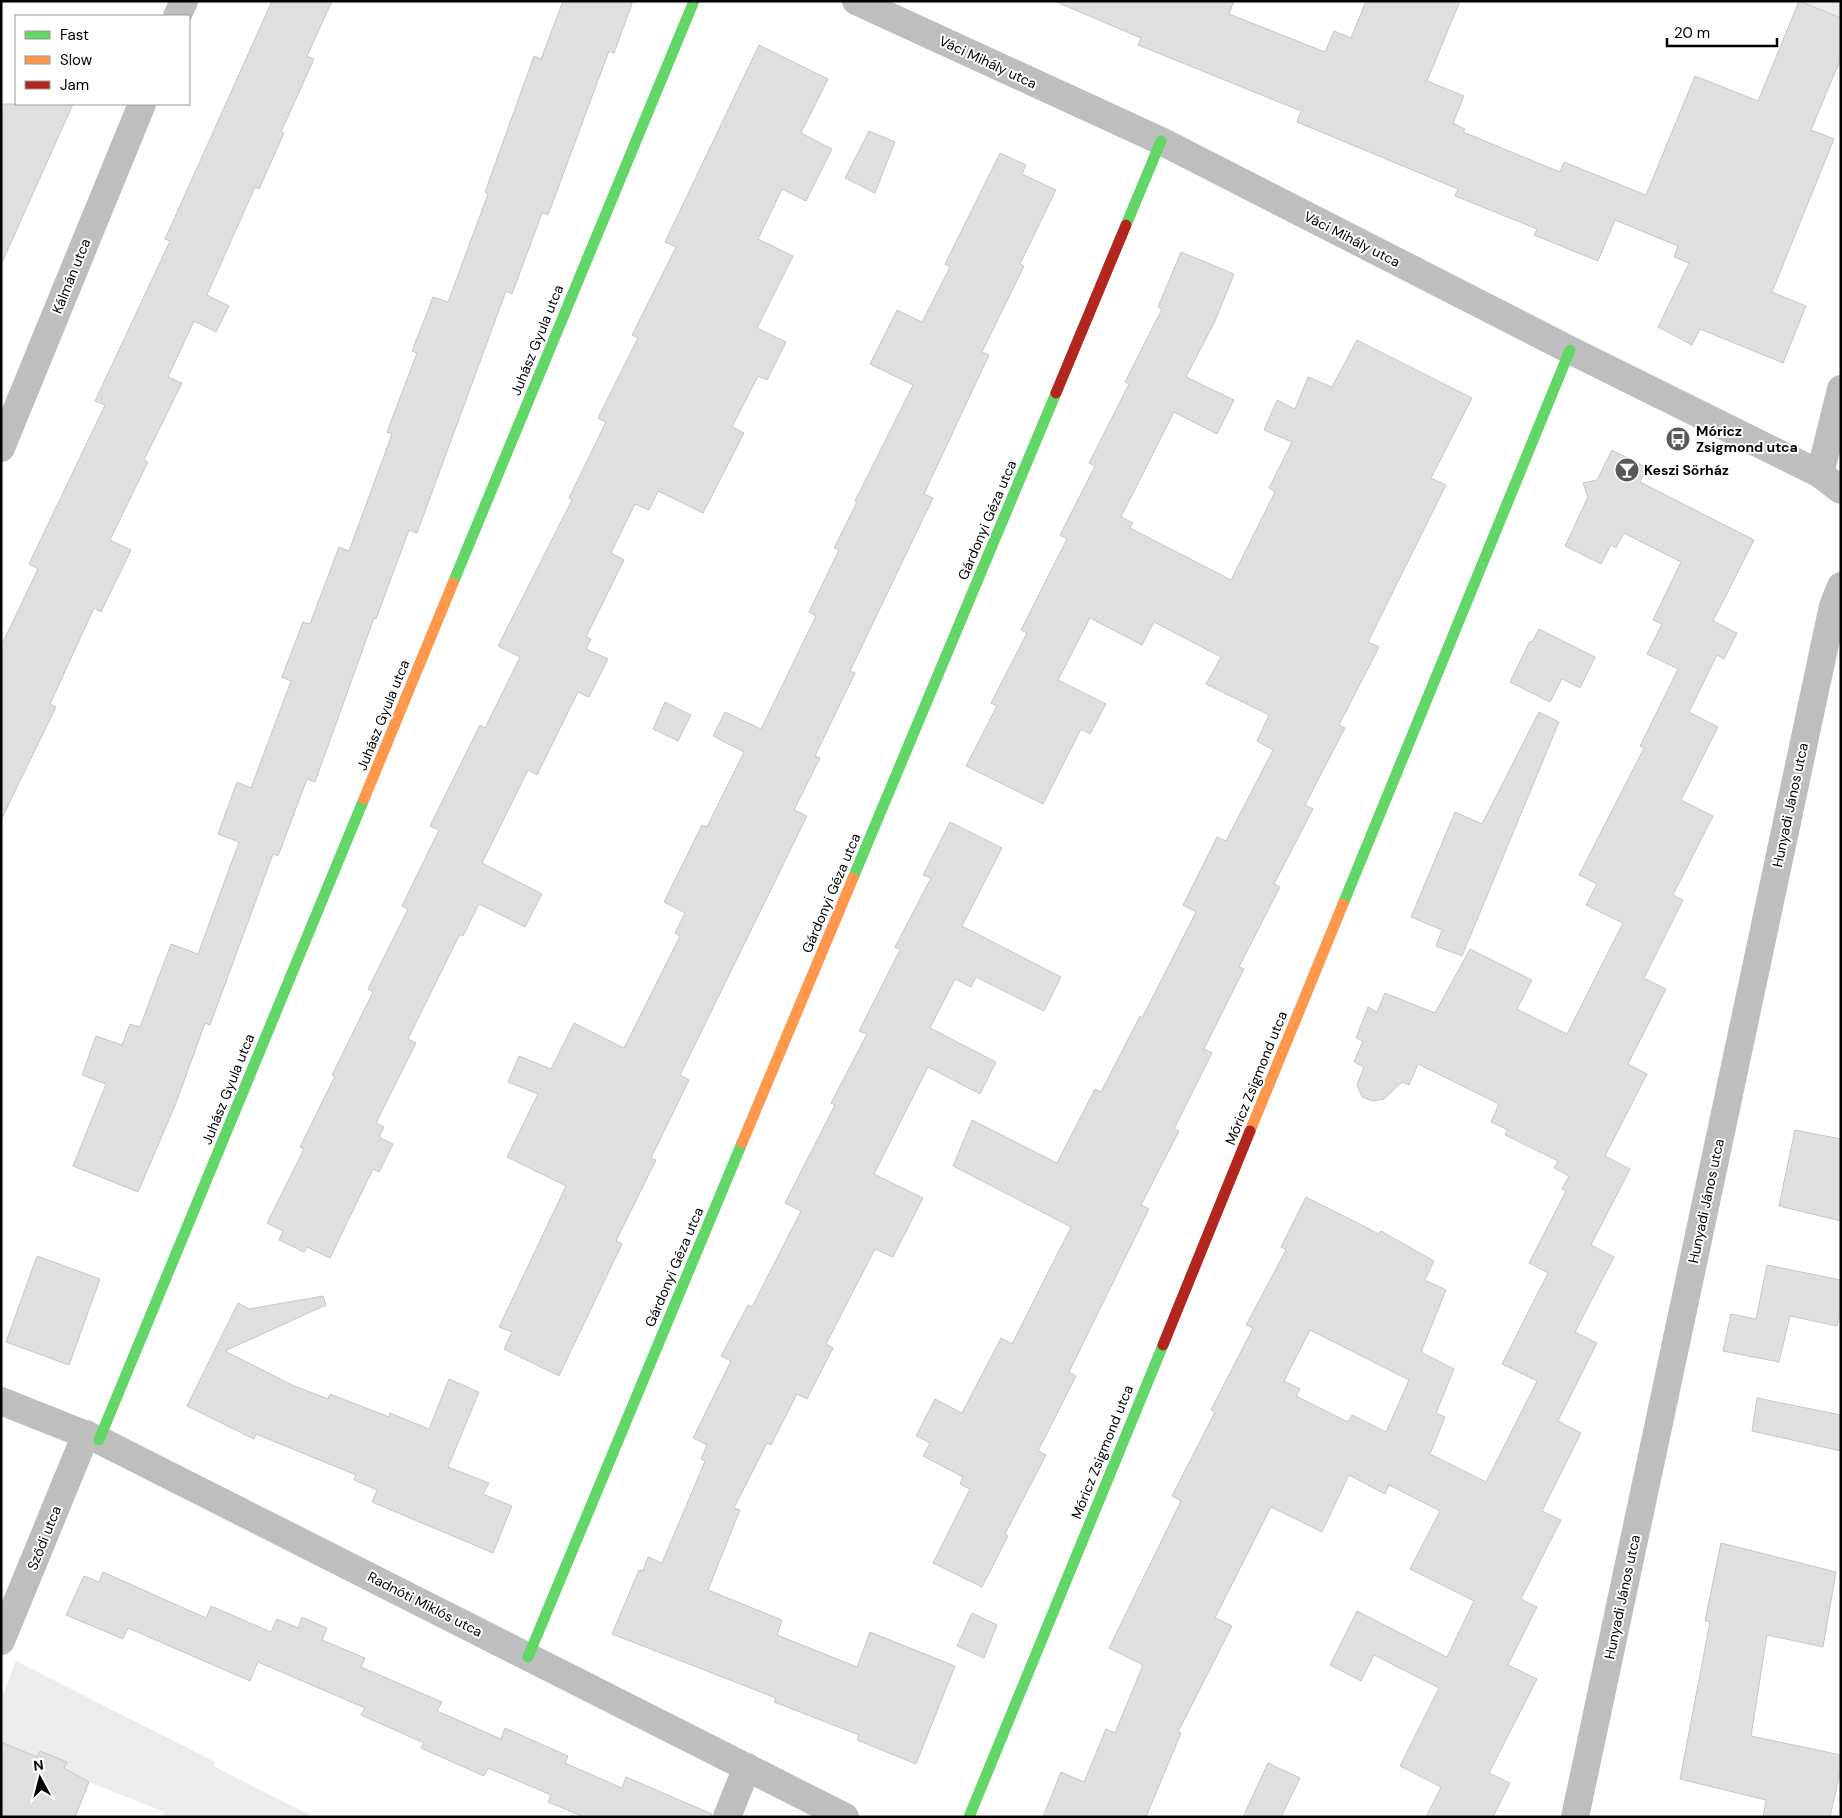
<svg xmlns="http://www.w3.org/2000/svg" width="1842" height="1818" font-family="'DM Sans',sans-serif">
<rect width="100%" height="100%" fill="#fff"/>
<g fill="#ececec">
<polygon points="1800,1 1841,1 1841,18"/>
<polygon points="16,1661 215,1762 213,1766 314,1817 163,1817 164,1812 89,1782 64,1768 67,1762 40,1751 37,1757 1,1742 1,1700"/>
</g>
<g fill="#dfdfdf" stroke="#c7c7c7" fill-rule="evenodd">
<polygon points="272,1 332,1 307,56 314,59 281,132 284,133 259,189 255,187 207,295 229,306 216,332 194,321 168,377 182,383 144,460 148,462 110,540 131,550 101,612 94,608 50,704 56,707 1,820 1,646 38,569 29,564 105,405 95,401 170,241 165,239"/>
<polygon points="563,1 633,1 614,53 609,51 548,215 542,213 512,294 506,291 417,533 409,530 376,619 374,618 315,782 307,779 278,856 273,854 210,1025 205,1023 176,1103 138,1192 73,1166 106,1084 82,1075 96,1036 122,1045 130,1024 140,1027 171,944 198,954 239,842 218,834 237,782 251,788 291,681 282,677 303,622 310,624 339,547 349,551 392,434 387,432 417,353 412,351 433,297 448,302 488,194 485,192 534,56 541,59"/>
<polygon points="1054,1 1234,1 1229,14 1325,52 1334,31 1351,38 1366,1 1460,1 1427,81 1464,96 1453,123 1465,129 1463,132 1560,172 1564,162 1646,195 1695,76 1758,101 1799,1 1841,18 1841,58 1811,130 1834,139 1772,292 1806,306 1783,363 1700,329 1692,345 1658,327 1689,263 1674,257 1678,246 1615,220 1598,261 1534,235 1537,229 1455,196 1458,189 1297,122 1301,111 1138,45 1141,38"/>
<polygon points="759,45 828,79 801,133 832,149 806,201 782,189 758,239 793,256 757,328 786,342 767,380 758,376 732,427 744,433 703,513 658,491 649,510 635,504 611,553 624,560 586,637 591,639 586,649 608,659 589,697 578,692 537,775 528,770 482,863 542,894 525,927 479,904 463,936 460,934 408,1039 416,1043 376,1123 384,1127 379,1137 393,1144 379,1172 373,1169 330,1258 307,1247 304,1252 279,1240 283,1231 267,1223 304,1149 300,1147 335,1076 332,1075 373,992 368,989 408,909 402,906 439,830 430,826 480,725 485,728 520,657 498,646 572,500 569,498 606,422 598,418 638,338 632,335 676,247 665,242"/>
<polygon points="1,104 73,104 1,265"/>
<polygon points="869,131 895,142 875,193 845,178"/>
<polygon points="1000,153 1026,165 1022,174 1056,190 1020,264 1024,266 982,352 989,355 924,494 933,498 850,671 855,673 815,756 820,758 794,810 807,816 680,1075 689,1080 651,1158 656,1160 616,1241 622,1244 559,1376 504,1349 512,1332 499,1327 566,1186 507,1157 538,1094 508,1082 519,1056 551,1069 574,1023 624,1048 680,936 675,933 685,913 664,902 702,825 707,827 744,752 713,736 725,712 761,729 816,616 809,612 839,550 834,548 857,502 855,501 913,385 870,364 897,310 922,322 950,267 945,264"/>
<polygon points="1181,252 1234,274 1215,321 1186,377 1234,400 1217,434 1174,412 1121,517 1133,523 1130,528 1231,580 1275,492 1269,488 1292,442 1264,430 1277,400 1295,409 1308,377 1332,387 1357,340 1472,398 1431,478 1446,485 1368,642 1379,647 1339,725 1345,728 1305,805 1313,809 1274,884 1280,887 1239,967 1244,969 1204,1049 1212,1053 1174,1129 1179,1131 1141,1205 1149,1209 1069,1372 1076,1376 1038,1451 1046,1455 1005,1534 1008,1536 982,1587 933,1563 970,1489 960,1484 963,1477 923,1456 930,1443 916,1436 935,1399 962,1413 1001,1338 1012,1344 1071,1227 953,1166 972,1120 1057,1163 1095,1089 1101,1092 1140,1016 1142,1018 1196,912 1183,905 1217,837 1226,841 1273,750 1257,741 1269,715 1206,684 1221,657 1154,622 1142,645 1090,618 1058,680 1106,704 1090,734 1081,729 1043,804 966,766 997,706 991,703 1027,633 1021,630 1067,539 1060,535 1095,466 1089,463 1129,384 1125,382 1162,309 1158,307"/>
<path d="M1612,450L1647,468L1640,482L1754,540L1713,621L1737,633L1724,659L1717,655L1689,712L1718,727L1681,800L1713,816L1673,895L1683,900L1644,978L1666,989L1628,1064L1647,1074L1605,1156L1630,1169L1591,1245L1614,1257L1575,1332L1597,1343L1558,1421L1581,1433L1542,1511L1561,1520L1521,1599L1537,1607L1508,1665L1537,1679L1489,1773L1510,1783L1493,1817H1426L1441,1787L1400,1766L1439,1688L1374,1655L1361,1681L1330,1665L1357,1611L1447,1657L1474,1601L1410,1569L1440,1511L1389,1485L1385,1494L1349,1475L1322,1532L1271,1507L1215,1618L1232,1626L1178,1732L1181,1733L1146,1817H1043L1061,1772L1084,1782L1106,1729L1115,1733L1143,1665L1109,1648L1181,1501L1172,1496L1215,1412L1211,1410L1253,1328L1246,1325L1286,1250L1281,1247L1306,1197L1379,1234L1381,1231L1434,1261L1425,1280L1446,1290L1421,1352L1454,1369L1436,1413L1445,1417L1430,1454L1486,1482L1537,1381L1502,1364L1548,1273L1529,1263L1566,1191L1562,1189L1569,1176L1554,1168L1558,1161L1505,1135L1508,1130L1491,1122L1499,1104L1418,1064L1409,1085L1402,1082L1384,1099L1372,1101L1362,1097L1357,1085L1364,1067L1354,1062L1363,1041L1356,1038L1368,1007L1377,1012L1385,993L1435,1013L1470,949L1532,980L1517,1009L1567,1034L1623,923L1586,905L1597,884L1579,875L1644,748L1640,746L1678,669L1647,654L1662,624L1653,620L1681,562L1624,533L1616,548L1611,545L1601,564L1565,546L1588,497L1583,483L1597,480ZM1310,1330L1409,1380L1386,1432L1352,1415L1348,1422L1296,1396L1300,1389L1284,1381Z"/>
<polygon points="1539,629 1595,657 1580,688 1562,679 1550,702 1510,682 1530,641 1532,642"/>
<polygon points="665,702 691,715 678,741 653,729"/>
<polygon points="1539,712 1559,722 1462,956 1436,946 1442,930 1411,917 1455,812 1482,824"/>
<polygon points="950,822 1002,848 962,926 1061,977 1044,1011 976,977 971,987 955,979 930,1028 996,1062 980,1094 928,1067 874,1174 923,1198 893,1257 875,1249 826,1344 833,1348 807,1399 797,1394 771,1445 767,1443 734,1508 740,1510 708,1590 782,1620 777,1635 857,1667 870,1632 955,1666 916,1764 857,1740 859,1735 774,1702 776,1698 612,1634 639,1570 643,1571 648,1557 662,1563 705,1461 701,1459 707,1445 693,1438 731,1361 721,1356 748,1305 752,1307 801,1211 785,1203 835,1105 831,1103 867,1034 859,1031 900,950 895,947 931,878 923,875"/>
<polygon points="1795,1130 1841,1139 1841,1221 1779,1206"/>
<polygon points="37,1256 100,1279 69,1365 6,1342"/>
<polygon points="1767,1265 1841,1280 1841,1310 1837,1326 1790,1316 1779,1362 1723,1351 1731,1314 1756,1319"/>
<polygon points="323,1296 326,1305 225,1351 292,1385 328,1399 330,1394 389,1417 390,1413 429,1429 449,1379 479,1392 448,1467 489,1483 483,1494 512,1506 493,1553 372,1502 377,1490 354,1480 356,1475 256,1434 254,1439 187,1406 238,1303 249,1309"/>
<polygon points="1757,1398 1841,1415 1841,1451 1752,1431"/>
<polygon points="1721,1543 1836,1572 1823,1647 1767,1635 1751,1736 1841,1755 1841,1768 1830,1817 1763,1817 1766,1800 1680,1779 1710,1622 1705,1621"/>
<polygon points="103,1572 206,1618 211,1606 271,1632 277,1619 298,1628 302,1617 327,1628 322,1640 365,1658 361,1667 442,1702 437,1711 501,1739 505,1728 568,1756 565,1763 622,1788 626,1777 712,1814 712,1817 584,1817 548,1802 551,1795 488,1768 484,1776 421,1748 424,1743 361,1715 365,1708 258,1662 250,1681 128,1628 123,1639 66,1615 84,1576 99,1582"/>
<polygon points="972,1613 997,1625 984,1658 957,1646"/>
<polygon points="1,1742 37,1757 40,1751 67,1762 64,1768 89,1782 75,1817 1,1817"/>
<polygon points="1268,1763 1300,1778 1281,1817 1243,1817"/>
</g>
<g fill="none" stroke-linecap="round" stroke-linejoin="round">
<g stroke="#bebebe" stroke-width="28">
<polyline points="856,1 1161,141 1570,350 1820,474 1841,490"/>
<polyline points="177,16 184,1"/>
<polyline points="1,448 142,104"/>
<polyline points="1820,474 1841,389"/>
<polyline points="1,1401 99,1440 845,1817"/>
<polyline points="1,1641 86,1434"/>
<polyline points="727,1817 747,1767"/>
<polyline points="1575,1817 1833,606 1841,586"/>
</g>
<g stroke="#63d668" stroke-width="11">
<polyline points="1126,225 1161,141"/>
<polyline points="453,583 694,1"/>
<polyline points="853,878 1056,393"/>
<polyline points="1343,904 1570,350"/>
<polyline points="99,1440 364,799"/>
<polyline points="528,1657 742,1143"/>
<polyline points="969,1817 1163,1345"/>
</g>
<g stroke="#ff974d" stroke-width="11">
<polyline points="364,799 453,583"/>
<polyline points="1250,1131 1343,904"/>
<polyline points="742,1143 853,878"/>
</g>
<g stroke="#b3261e" stroke-width="11">
<polyline points="1056,393 1126,225"/>
<polyline points="1163,1345 1250,1131"/>
</g>
</g>
<defs>
<symbol id="bus-disc" viewBox="-11 -11 22 22"><circle r="9.5" fill="#595959" stroke="#fff"/><path d="M-5-6H5V4H4V6H2V4H-2V6H-4V4H-5ZM-3.5-4V0h7V-4ZM-3.5 1.2v1.5H-2V1.2ZM2 1.2v1.5H3.5V1.2Z" fill="#fff"/></symbol>
<symbol id="bar-disc" viewBox="-11 -11 22 22"><circle r="9.5" fill="#595959" stroke="#fff"/><path d="M-6-5H6L.8 .8V4.5H3.5V6h-7V4.5H-.8V.8Z" fill="#fff"/></symbol>
</defs>
<g fill-rule="evenodd">
<use href="#bus-disc" x="1664" y="425" width="28" height="28"/>
<use href="#bar-disc" x="1613" y="456" width="28" height="28"/>
</g>
<g text-anchor="middle" stroke-width="4" stroke-linejoin="round" paint-order="stroke">
<g font-size="14" fill="#000" stroke="#fff">
<text transform="translate(988 62) rotate(25)" y="5">Váci Mihály utca</text>
<text transform="translate(1352 239) rotate(27)" y="5">Váci Mihály utca</text>
<text transform="translate(71 276) rotate(-68)" y="5">Kálmán utca</text>
<text transform="translate(537 340) rotate(-68)" y="5">Juhász Gyula utca</text>
<text transform="translate(987 520) rotate(-67)" y="5">Gárdonyi Géza utca</text>
<text transform="translate(383 715) rotate(-68)" y="5">Juhász Gyula utca</text>
<text transform="translate(1790 805) rotate(-78)" y="5">Hunyadi János utca</text>
<text transform="translate(831 893) rotate(-67)" y="5">Gárdonyi Géza utca</text>
<text transform="translate(1256 1078) rotate(-68)" y="5">Móricz Zsigmond utca</text>
<text transform="translate(228 1089) rotate(-68)" y="5">Juhász Gyula utca</text>
<text transform="translate(1706 1201) rotate(-78)" y="5">Hunyadi János utca</text>
<text transform="translate(674 1267) rotate(-67)" y="5">Gárdonyi Géza utca</text>
<text transform="translate(1102 1452) rotate(-68)" y="5">Móricz Zsigmond utca</text>
<text transform="translate(44 1538) rotate(-68)" y="5">Sződi utca</text>
<text transform="translate(1622 1597) rotate(-78)" y="5">Hunyadi János utca</text>
<text transform="translate(425 1604) rotate(27)" y="5">Radnóti Miklós utca</text>
</g>
<g font-size="14" font-weight="bold" fill="#000" stroke="#fff" text-anchor="start">
<text x="1696" y="436">Móricz<tspan x="1696" dy="16">Zsigmond utca</tspan></text>
<text x="1644" y="475">Keszi Sörház</text>
</g>
</g>
<rect width="1842" height="1818" fill="none" stroke="#000000" stroke-width="5"/>
<rect x="15" y="15" width="175" height="90" fill="#ffffff" stroke="#999999"/>
<rect x="25" y="31" width="25" height="8" fill="#63d668" stroke="#999999"/>
<text x="60" y="40" font-size="15" fill="#000000">Fast</text>
<rect x="25" y="56" width="25" height="8" fill="#ff974d" stroke="#999999"/>
<text x="60" y="65" font-size="15" fill="#000000">Slow</text>
<rect x="25" y="81" width="25" height="8" fill="#b3261e" stroke="#999999"/>
<text x="60" y="90" font-size="15" fill="#000000">Jam</text>
<g transform="translate(40 1778) rotate(353)" stroke="#ffffff" stroke-width="4" paint-order="stroke">
<path d="M0-4L9 19L0 12L-9 19Z" fill="#000000"/>
<text y="-8" font-size="14" font-weight="bold" text-anchor="middle" fill="#000000">N</text>
</g>
<path d="M1667 38v8h110v-8" fill="none" stroke="#000000" stroke-width="2.5"/>
<text x="1674" y="38" font-size="15" fill="#000000" stroke="#ffffff" stroke-width="4" paint-order="stroke">20 m</text>
</svg>
